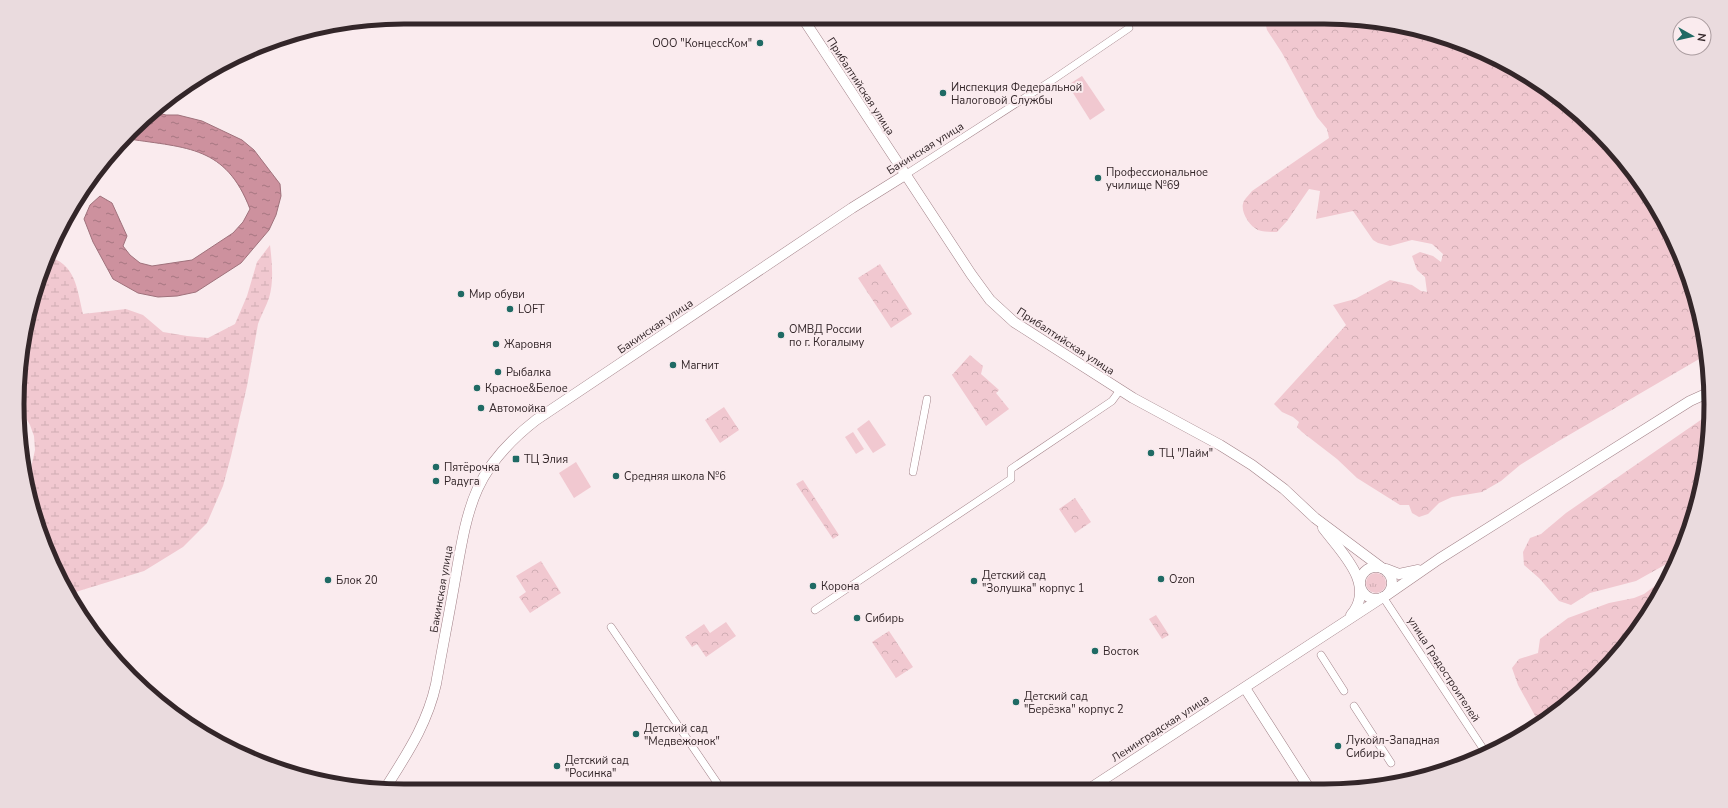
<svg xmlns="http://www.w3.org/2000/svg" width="1728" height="808" font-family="'Nunito Sans',sans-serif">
<defs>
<pattern id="grass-tufts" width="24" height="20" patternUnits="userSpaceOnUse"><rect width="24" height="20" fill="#f1c8d0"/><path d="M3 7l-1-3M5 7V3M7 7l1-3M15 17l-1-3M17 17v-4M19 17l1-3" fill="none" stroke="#cfacb3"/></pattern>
<pattern id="forest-crowns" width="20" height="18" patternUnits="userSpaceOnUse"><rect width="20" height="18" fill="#f1c8d0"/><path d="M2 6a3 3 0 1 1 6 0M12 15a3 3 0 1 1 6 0" fill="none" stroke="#cfacb3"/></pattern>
<pattern id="wetland-marsh" width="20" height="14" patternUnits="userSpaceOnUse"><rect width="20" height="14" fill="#f1c8d0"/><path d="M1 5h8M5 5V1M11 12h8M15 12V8" fill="none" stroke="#cfacb3"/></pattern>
<pattern id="water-ripples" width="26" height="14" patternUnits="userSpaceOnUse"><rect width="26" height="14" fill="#cd919e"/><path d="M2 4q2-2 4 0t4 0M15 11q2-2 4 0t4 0" fill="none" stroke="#a77681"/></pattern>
</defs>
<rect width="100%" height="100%" fill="#faebee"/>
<circle fill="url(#grass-tufts)" cx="1376" cy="583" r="10"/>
<g fill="url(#forest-crowns)">
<path d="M1264,17H1324L1400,24L1472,47L1539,82L1598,131L1646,189L1682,256L1704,329L1706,355L1557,442L1520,465L1501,481L1482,492L1452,497L1439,503L1428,514L1419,517L1412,513L1409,505H1400L1357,478L1337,459L1302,432L1297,427L1299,422L1293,417L1282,412L1274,404L1346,325L1333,305L1355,299L1390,280L1412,285L1421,291L1427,292L1425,277L1417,270L1412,256L1420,252L1433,256L1441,262L1443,254L1432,244L1412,240L1390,246L1378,243L1373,240L1353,211L1316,219L1320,191L1309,189L1287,221L1277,232C1271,232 1264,232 1258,230C1249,226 1239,210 1244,201C1246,197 1250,194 1252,191L1329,138L1327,129L1317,117L1282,53L1267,30Z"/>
<polygon points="880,264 912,314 891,328 858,278"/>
<polygon points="970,355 983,366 981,374 999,390 996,393 1009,409 986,426 952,375"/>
<polygon points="724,407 739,430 720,443 705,420"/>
<polygon points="1710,415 1704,480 1679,557 1636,581 1590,593 1571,605 1559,601 1539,578 1524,565 1523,552 1530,538 1541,534 1566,513 1705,417"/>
<polygon points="803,480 839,535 833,539 796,484"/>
<polygon points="1075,498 1091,522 1075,533 1059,509"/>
<polygon points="541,561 561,593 530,613 519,597 526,592 516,576"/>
<polygon points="1668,576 1631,639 1560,711 1539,723 1518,685 1512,668 1519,659 1538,653 1540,639 1568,618 1609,603 1634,598 1644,594"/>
<polygon points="1156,615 1169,635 1162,639 1149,619"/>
<polygon points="726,622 736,636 706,657 697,644 692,647 685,637 704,624 710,633"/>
<polygon points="889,631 913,667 896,678 872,642"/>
</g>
<path fill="url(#wetland-marsh)" d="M270,245C272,262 274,282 269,298C266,307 261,315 258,324L247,386L231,456L223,486L207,523L183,547L144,571L69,594L57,575L30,504L27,486L35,450L34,436L30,425L22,411L24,328L46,256C76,263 77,289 83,314L126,309L143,315L163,332L187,336L208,338L235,324L247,296L257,262Z"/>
<g fill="#f1c8d0">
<polygon points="1082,76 1105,110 1090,120 1068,85"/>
<polygon points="869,420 886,445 873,453 857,429"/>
<polygon points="853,432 864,449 856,454 845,437"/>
<polygon points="576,462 591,487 574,498 559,473"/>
</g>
<path fill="url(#water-ripples)" stroke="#9f717b" d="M154,112L166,115H178L202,121L242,140L254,150L280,184L281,196L276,215L269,230L241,263L196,292L177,296L158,297L138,293L113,279L93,242L84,219L90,205L100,196L112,203L127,236L123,246L130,255L140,263L152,266L192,260L233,233L243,222L250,209C226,146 187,148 129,139Z"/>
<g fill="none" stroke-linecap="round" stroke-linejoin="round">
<defs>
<g id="street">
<polyline points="905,175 1054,79 1129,28"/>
<polyline points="913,472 927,399"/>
<polyline points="1383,597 1486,753"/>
<polyline points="815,610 1011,479 1011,469 1112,401 1120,390"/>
<polyline points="611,627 722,790"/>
<polyline points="1321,655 1344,691"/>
<polyline points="1354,706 1391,763"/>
</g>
<g id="secondary">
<polyline points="802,17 971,274 990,300 1014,322 1133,398 1220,445 1252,465 1284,489 1315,518 1382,568"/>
<path d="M1323,528C1341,552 1377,585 1351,615"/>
<circle cx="1376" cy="583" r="16"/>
<polyline points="1386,569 1399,574 1418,570"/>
<polyline points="1387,595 1439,559 1690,401 1710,392"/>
<polyline points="1245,688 1309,788"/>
<path d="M385,789C406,755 427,725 436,684C442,650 449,615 455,580C468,506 473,469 536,420L852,208L905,175"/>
<polyline points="1089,789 1383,597"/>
</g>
</defs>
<use href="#street" stroke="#a18087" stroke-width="8"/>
<use href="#secondary" stroke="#a18087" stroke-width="11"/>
<use href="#street" stroke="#fff" stroke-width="7"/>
<use href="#secondary" stroke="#fff" stroke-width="10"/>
</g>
<g fill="#1f6a64" stroke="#faebee" stroke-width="1.5">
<circle cx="760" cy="43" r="4"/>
<circle cx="943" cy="93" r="4"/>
<circle cx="1098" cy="178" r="4"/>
<circle cx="461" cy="294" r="4"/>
<circle cx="510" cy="309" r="4"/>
<circle cx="781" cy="335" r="4"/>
<circle cx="496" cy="344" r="4"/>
<circle cx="673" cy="365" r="4"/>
<circle cx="498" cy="372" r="4"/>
<circle cx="477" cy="388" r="4"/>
<circle cx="481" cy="408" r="4"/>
<circle cx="1151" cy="453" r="4"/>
<rect x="512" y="455" width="8" height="8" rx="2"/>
<circle cx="436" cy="467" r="4"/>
<circle cx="616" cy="476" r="4"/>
<circle cx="436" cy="481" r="4"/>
<circle cx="1161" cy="579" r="4"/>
<circle cx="328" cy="580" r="4"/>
<circle cx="974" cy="581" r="4"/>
<circle cx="813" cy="586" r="4"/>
<circle cx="857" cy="618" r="4"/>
<circle cx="1095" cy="651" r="4"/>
<circle cx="1016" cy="702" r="4"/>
<circle cx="636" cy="734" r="4"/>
<circle cx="1338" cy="746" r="4"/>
<circle cx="557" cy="766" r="4"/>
</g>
<g text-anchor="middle" stroke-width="4" stroke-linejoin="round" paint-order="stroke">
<g font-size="11" fill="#332629" stroke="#faebee" text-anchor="start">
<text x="752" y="47" text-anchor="end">ООО "КонцессКом"</text>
<text x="951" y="91">Инспекция Федеральной<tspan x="951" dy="13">Налоговой Службы</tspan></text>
<text x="1106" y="176">Профессиональное<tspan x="1106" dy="13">училище №69</tspan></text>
<text x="469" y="298">Мир обуви</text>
<text x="518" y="313">LOFT</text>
<text x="789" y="333">ОМВД России<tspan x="789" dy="13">по г. Когалыму</tspan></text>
<text x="504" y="348">Жаровня</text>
<text x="681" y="369">Магнит</text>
<text x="506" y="376">Рыбалка</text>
<text x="485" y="392">Красное&amp;Белое</text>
<text x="489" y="412">Автомойка</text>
<text x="1159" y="457">ТЦ "Лайм"</text>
<text x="524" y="463">ТЦ Элия</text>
<text x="444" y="471">Пятёрочка</text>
<text x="624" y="480">Средняя школа №6</text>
<text x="444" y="485">Радуга</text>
<text x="982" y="579">Детский сад<tspan x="982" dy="13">"Золушка" корпус 1</tspan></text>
<text x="1169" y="583">Ozon</text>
<text x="336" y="584">Блок 20</text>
<text x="821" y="590">Корона</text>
<text x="865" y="622">Сибирь</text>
<text x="1103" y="655">Восток</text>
<text x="1024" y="700">Детский сад<tspan x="1024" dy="13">"Берёзка" корпус 2</tspan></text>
<text x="644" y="732">Детский сад<tspan x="644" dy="13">"Медвежонок"</tspan></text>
<text x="1346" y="744">Лукойл-Западная<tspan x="1346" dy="13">Сибирь</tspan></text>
<text x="565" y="764">Детский сад<tspan x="565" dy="13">"Росинка"</tspan></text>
</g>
<g font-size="11" fill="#332629" stroke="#faebee">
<text transform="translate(861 86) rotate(57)" y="4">Прибалтийская улица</text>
<text transform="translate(925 148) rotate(-32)" y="4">Бакинская улица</text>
<text transform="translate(655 326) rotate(-34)" y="4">Бакинская улица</text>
<text transform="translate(1066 341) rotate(33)" y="4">Прибалтийская улица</text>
<text transform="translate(441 589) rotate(-80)" y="4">Бакинская улица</text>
<text transform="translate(1444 669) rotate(57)" y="4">улица Градостроителей</text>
<text transform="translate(1160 728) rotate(-33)" y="4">Ленинградская улица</text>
</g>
</g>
<path d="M0 0H1728V808H0ZM404 24H1324A380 380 0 0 1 1704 404V404A380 380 0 0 1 1324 784H404A380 380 0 0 1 24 404V404A380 380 0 0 1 404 24Z" fill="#eadbde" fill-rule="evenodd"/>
<path fill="none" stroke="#332629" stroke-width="5" d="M404 24H1324A380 380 0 0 1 1704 404V404A380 380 0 0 1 1324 784H404A380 380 0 0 1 24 404V404A380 380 0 0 1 404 24Z"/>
<g transform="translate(1692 36) rotate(98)"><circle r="19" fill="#faebee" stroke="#aa9c9f"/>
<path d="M0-3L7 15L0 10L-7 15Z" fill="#1f6a64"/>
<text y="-6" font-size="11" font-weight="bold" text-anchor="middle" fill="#332629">N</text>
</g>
</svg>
